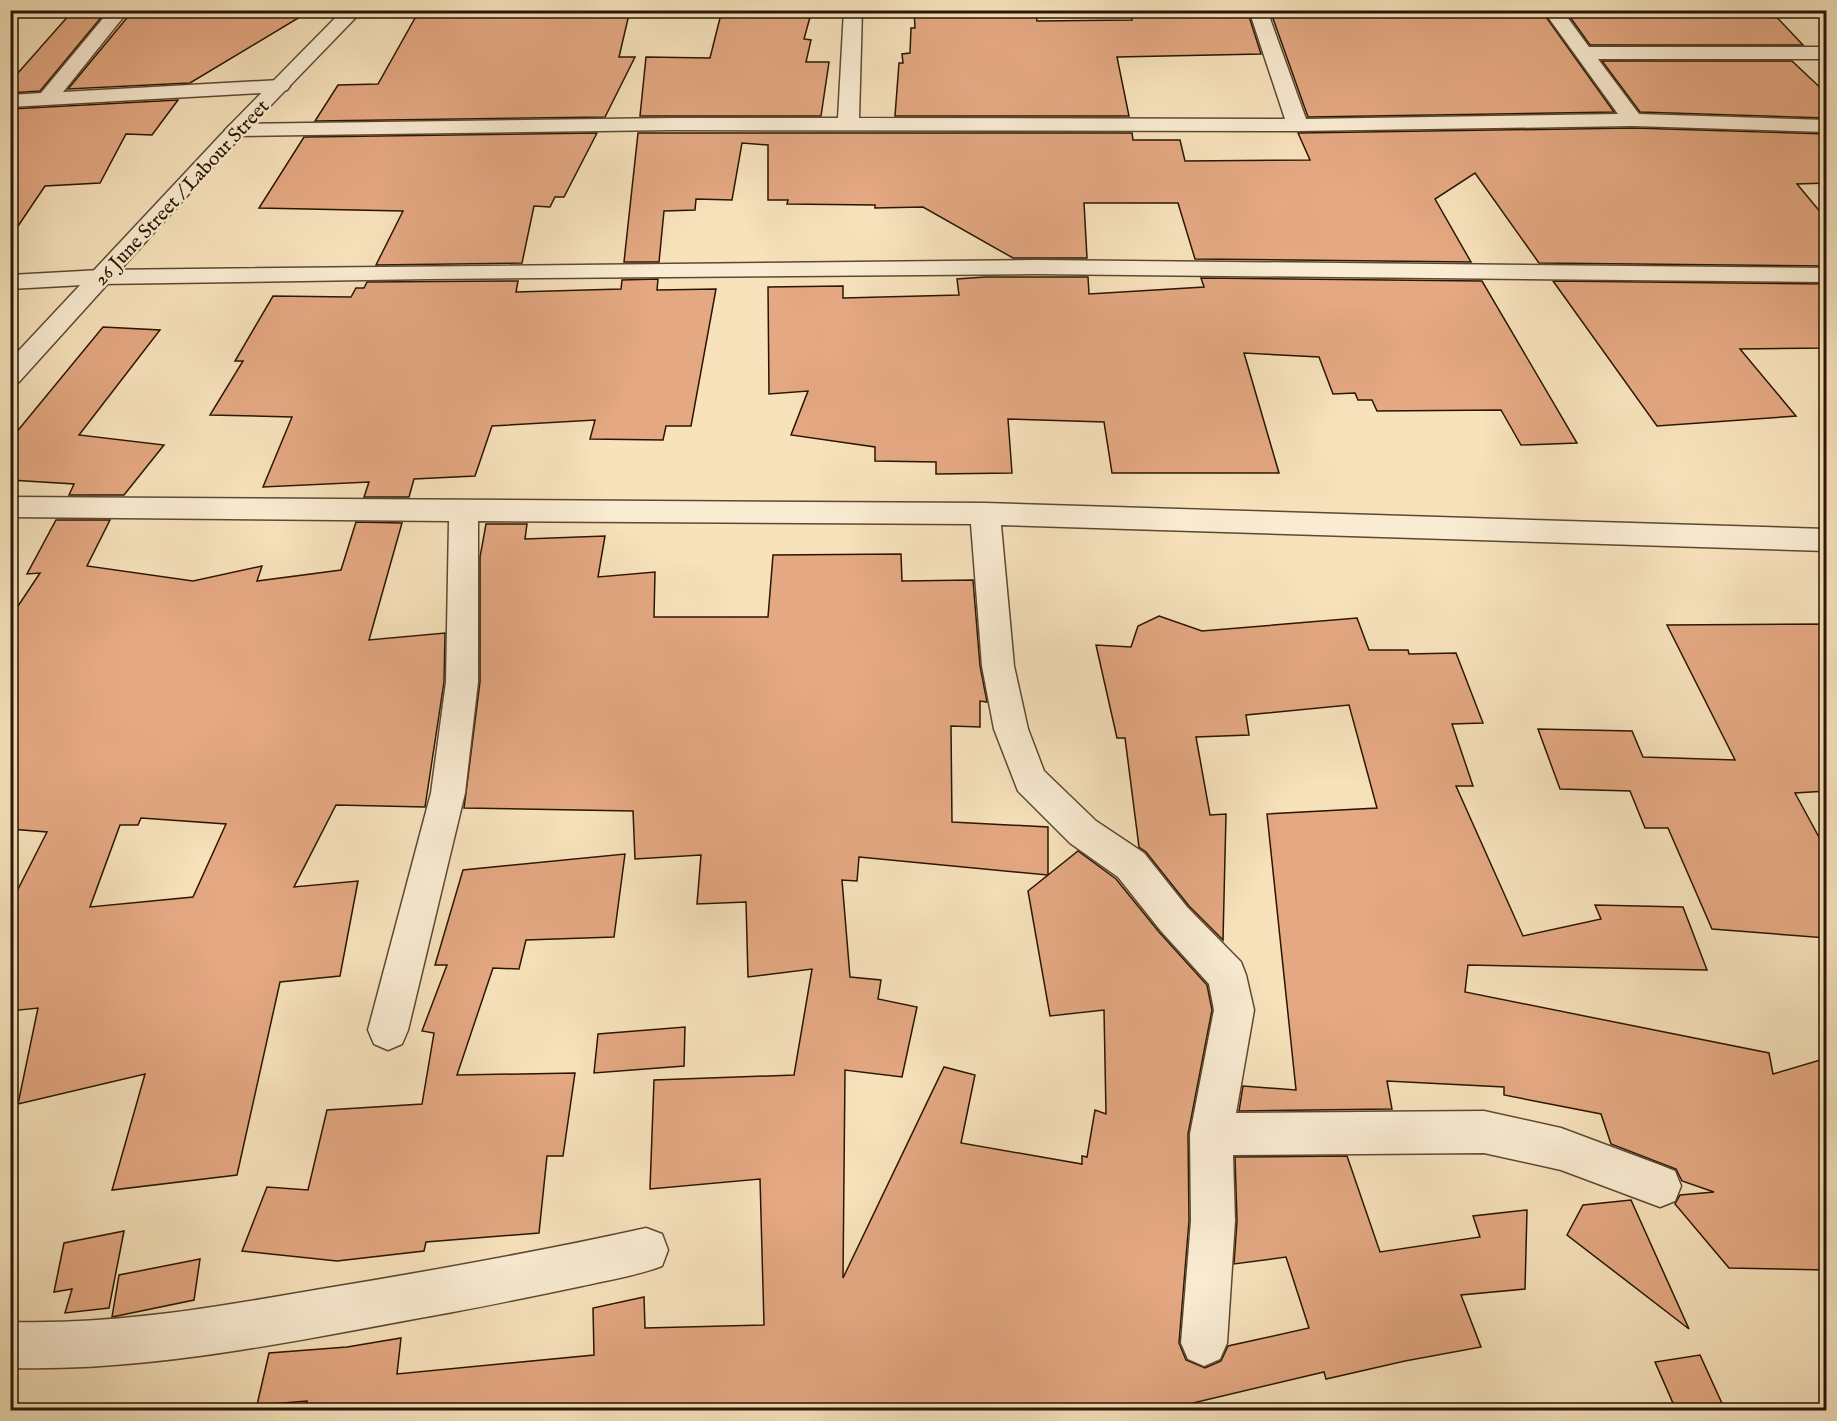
<svg xmlns="http://www.w3.org/2000/svg" width="1837" height="1421" font-family="'IM FELL English',serif">
<rect width="100%" height="100%" fill="#f7e2bc"/>
<filter id="stains"><feTurbulence type="fractalNoise" baseFrequency=".00333" numOctaves="4"/><feColorMatrix values="0 0 0 0 .2 0 0 0 0 .09 0 0 0 0 .02 0 0 0 .5 -.17"/></filter>
<radialGradient id="worn" r=".72"><stop offset=".6" stop-color="#630" stop-opacity="0"/><stop offset="1" stop-color="#630" stop-opacity=".3"/></radialGradient>
<g fill="#e4a882" stroke="#291601" stroke-width="1.5" fill-rule="evenodd">
<polygon points="538,10 630,10 619,57 635,57 605,117 315,121 338,85 378,84 419,11 537,12"/>
<polygon points="722,10 812,10 804,39 811,40 806,62 829,62 821,116 640,116 646,57 710,58"/>
<polygon points="914,10 978,10 979,15 1036,15 1037,21 1132,20 1129,10 1247,10 1261,54 1117,57 1129,116 895,116 899,63 903,63 902,54 910,53 911,28 915,28"/>
<polygon points="1270,10 1541,10 1614,112 1308,117"/>
<polygon points="1565,10 1770,10 1803,45 1590,45"/>
<polygon points="131,13 187,13 185,15 300,17 190,83 68,89"/>
<polygon points="70,14 104,14 40,91 10,93 10,82"/>
<polygon points="1602,61 1792,61 1827,94 1827,118 1640,112"/>
<polygon points="178,100 152,135 126,134 100,183 45,186 10,238 10,109"/>
<polygon points="1633,128 1827,134 1827,183 1797,184 1827,220 1827,266 1539,263 1475,173 1435,199 1471,262 1195,259 1178,203 1084,203 1087,258 1013,258 923,207 875,208 875,205 787,204 788,200 768,200 768,145 742,143 732,200 696,199 695,210 664,211 659,262 624,262 638,133 1132,133 1133,140 1180,140 1185,161 1310,160 1298,133"/>
<polygon points="597,133 564,197 555,197 550,207 534,206 522,263 376,265 403,211 259,208 304,137"/>
<polygon points="985,277 1088,277 1089,294 1204,287 1201,278 1482,281 1577,443 1521,445 1501,410 1377,411 1372,400 1358,400 1355,393 1333,394 1319,357 1244,353 1279,473 1112,473 1104,422 1008,419 1012,473 936,474 936,462 875,461 875,447 791,435 808,391 769,394 768,287 843,286 843,298 959,295 957,279"/>
<polygon points="658,279 657,290 716,289 691,426 666,426 663,440 590,439 595,420 492,426 475,476 414,479 409,497 364,497 369,482 263,487 292,417 210,415 243,361 235,361 273,296 351,297 356,288 364,288 367,282 518,281 516,292 621,289 622,280"/>
<polygon points="1553,281 1827,284 1827,348 1740,349 1796,416 1657,426"/>
<polygon points="103,327 160,330 79,435 164,445 124,495 69,495 74,484 10,480 10,440"/>
<path d="M56,520H110L87,566L193,581L262,566L257,581L341,570L356,522L402,523L369,640L445,633L444,682L425,807L336,805L294,887L358,881L340,976L280,982L237,1175L112,1190L145,1074L18,1104L38,1008L10,1011V905L47,832L10,829V618L40,573L27,574ZM141,818L226,824L193,897L90,907L120,825H138Z"/>
<path d="M486,524H527L525,539L605,536L598,577L655,572L654,617H768L773,555L901,554L902,581L973,580L980,666L987,702L980,701V727L951,726L952,822L1048,827V875L1078,851L1116,879L1159,932L1207,985L1212,1010L1188,1134L1189,1221L1179,1343L1186,1360L1205,1368L1221,1361L1228,1346L1309,1328L1286,1257L1234,1264L1237,1221L1235,1157L1347,1156L1380,1252L1480,1237L1473,1216L1527,1210L1525,1289L1461,1295L1481,1347L1405,1361L1326,1379L1324,1372L1172,1408L1113,1410H307V1401L257,1405L269,1353L347,1347L401,1338L397,1374L594,1355L593,1308L644,1297L645,1328L764,1325L760,1179L650,1189L654,1080L794,1075L812,969L748,977L746,902L697,904L701,855L635,859L633,811L464,808L480,682V557ZM859,857L1048,875L1028,891L1050,1016L1104,1010L1106,1114L1095,1110L1087,1157L1082,1156V1164L961,1143L975,1075L944,1067L843,1278L845,1070L902,1077L917,1007L878,999L881,980L850,977L842,880L857,881Z"/>
<polygon points="1159,616 1202,631 1357,618 1369,650 1408,650 1409,654 1456,653 1483,723 1452,724 1473,786 1456,786 1523,936 1601,919 1595,905 1683,907 1707,970 1468,965 1465,992 1769,1053 1773,1074 1827,1058 1827,1270 1729,1268 1675,1204 1680,1195 1714,1192 1682,1181 1676,1169 1611,1144 1601,1114 1504,1095 1504,1087 1387,1081 1392,1109 1239,1111 1243,1086 1296,1090 1267,814 1377,808 1349,705 1246,715 1249,735 1196,737 1210,815 1226,814 1223,940 1189,906 1146,852 1139,847 1125,738 1117,738 1096,645 1131,647 1138,626"/>
<polygon points="1827,624 1827,791 1795,793 1827,852 1827,938 1712,929 1668,828 1645,828 1630,791 1560,789 1538,729 1632,731 1643,757 1735,760 1667,625"/>
<polygon points="625,854 614,937 526,940 519,969 493,968 457,1075 575,1073 563,1156 547,1156 539,1233 426,1242 424,1251 337,1261 242,1251 267,1187 308,1190 327,1110 422,1104 434,1033 422,1031 447,965 435,965 463,870"/>
<polygon points="685,1027 684,1066 594,1073 598,1034"/>
<polygon points="1631,1200 1689,1329 1567,1235 1583,1205"/>
<polygon points="124,1231 109,1308 65,1313 72,1289 54,1292 64,1243"/>
<polygon points="200,1259 194,1300 112,1317 119,1275"/>
<polygon points="1700,1355 1725,1410 1676,1410 1655,1362"/>
</g>
<g fill="none" stroke-linecap="round" stroke-linejoin="round">
<defs>
<g id="minor">
<polygon points="110,10 129,10 63,92 280,80 287,82 290,86 287,90 280,92 10,107 10,95 41,93"/>
<polygon points="844,10 862,10 859,118 1285,119 1249,10 1267,10 1306,119 1618,114 1543,10 1562,10 1589,47 1826,47 1826,59 1598,59 1639,114 1826,120 1826,132 1633,126 1298,131 672,130 236,136 229,134 225,130 229,126 236,124 672,118 838,118"/>
<polygon points="1036,260 1826,268 1826,282 1036,274 430,279 101,284 10,289 10,275 101,270"/>
<polygon points="10,497 985,503 1826,529 1826,551 1001,525 1014,666 1028,729 1044,771 1096,821 1144,853 1187,907 1241,962 1246,975 1254,1010 1236,1113 1484,1111 1561,1128 1660,1165 1675,1171 1681,1186 1675,1201 1660,1207 1561,1170 1484,1153 1233,1155 1235,1221 1227,1343 1220,1359 1204,1366 1188,1359 1181,1343 1191,1221 1190,1134 1214,1010 1209,984 1161,931 1118,877 1070,843 1018,791 994,729 982,666 971,524 478,521 478,682 465,793 408,1030 402,1044 388,1050 374,1044 368,1030 431,793 446,682 449,521 10,517"/>
<path d="M646,1228L662,1234L668,1250L662,1266C636,1276 609,1280 582,1286C539,1295 496,1304 453,1312C307,1338 159,1372 10,1368V1322C116,1325 217,1307 321,1289C430,1271 538,1252 646,1228Z"/>
</g>
<polygon id="tertiary" points="343,10 363,10 243,134 19,382 10,384 10,360 229,126"/>
</defs>
<use href="#minor" stroke="#5c4930" stroke-width="3"/>
<use href="#tertiary" stroke="#5c4930" stroke-width="3"/>
<use href="#minor" fill="#faecd3" fill-rule="evenodd"/>
<use href="#tertiary" fill="#faecd3" fill-rule="evenodd"/>
</g>
<g text-anchor="middle" stroke-width="5" stroke-linejoin="round" paint-order="stroke">
<g font-size="20" fill="#291601" stroke="#faecd3">
<text transform="translate(181 192) rotate(-47)" y="7">26 June Street / Labour Street</text>
</g>
</g>
<rect width="1837" height="1421" fill="none" stroke="#f7e2bc" stroke-width="36"/>
<rect x="12" y="12" width="1813" height="1397" fill="none" stroke="#291601" stroke-width="3"/>
<rect x="18" y="18" width="1801" height="1385" fill="none" stroke="#291601" stroke-width="1.5"/>
<rect width="100%" height="100%" filter="url(#stains)"/>
<rect width="100%" height="100%" fill="url(#worn)"/>
</svg>
